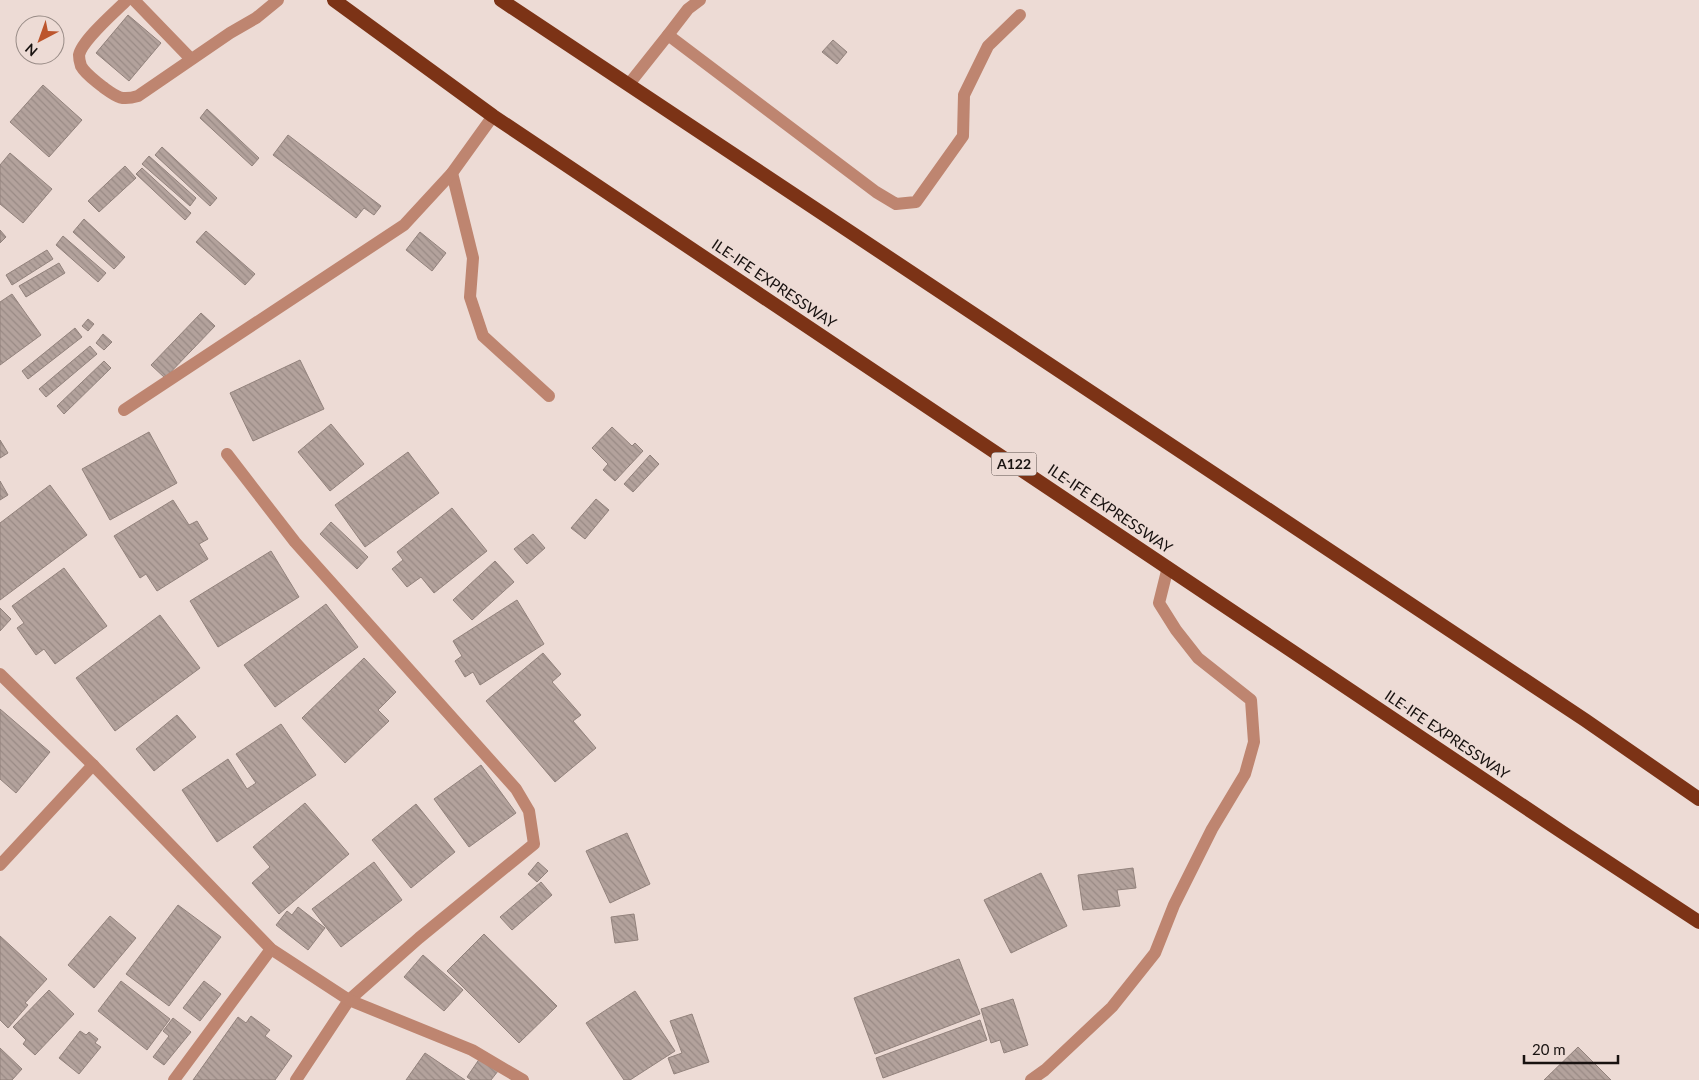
<svg xmlns="http://www.w3.org/2000/svg" width="1699" height="1080" font-family="Lato,sans-serif">
<defs>
<pattern id="building-back-hatch" width="6" height="6" patternUnits="userSpaceOnUse" patternTransform="scale(1.25)"><rect width="6" height="6" fill="#b3a29c"/><path d="M-1 5l2 2M0 0l6 6M5-1l2 2" fill="none" stroke="#998a85"/></pattern>
</defs>
<rect width="100%" height="100%" fill="#eddbd5"/>
<g fill="url(#building-back-hatch)" stroke="#92827c">
<polygon points="128,15 161,43 129,81 96,53"/>
<polygon points="833,40 847,52 837,64 822,52"/>
<polygon points="43,85 82,120 49,157 10,122"/>
<polygon points="207,109 259,158 252,166 200,118"/>
<polygon points="288,135 381,206 374,215 364,208 356,218 273,155"/>
<polygon points="162,147 217,198 210,206 155,155"/>
<polygon points="10,153 52,189 23,223 0,204 0,165"/>
<polygon points="149,156 196,198 190,206 142,164"/>
<polygon points="125,166 136,178 99,212 88,201"/>
<polygon points="142,168 191,213 185,220 136,174"/>
<polygon points="84,219 125,257 114,269 73,232"/>
<polygon points="0,230 6,237 0,243"/>
<polygon points="206,231 255,274 245,285 196,242"/>
<polygon points="420,232 446,253 432,271 406,250"/>
<polygon points="63,236 106,273 98,282 56,245"/>
<polygon points="47,250 53,259 12,285 6,275"/>
<polygon points="59,263 65,273 26,297 19,286"/>
<polygon points="12,294 41,335 0,365 0,302"/>
<polygon points="201,313 215,326 165,378 151,365"/>
<polygon points="88,319 94,324 88,331 82,326"/>
<polygon points="75,328 82,337 28,379 22,371"/>
<polygon points="103,334 112,342 104,350 96,343"/>
<polygon points="90,346 97,354 46,397 39,389"/>
<polygon points="300,360 324,409 253,441 230,393"/>
<polygon points="104,361 111,368 64,414 57,406"/>
<polygon points="331,424 364,464 330,491 298,452"/>
<polygon points="612,427 632,446 635,443 643,451 615,481 603,470 608,464 592,448"/>
<polygon points="149,432 177,483 110,520 82,469"/>
<polygon points="0,440 8,453 0,458"/>
<polygon points="408,452 439,493 365,547 335,505"/>
<polygon points="650,455 659,464 633,492 624,484"/>
<polygon points="0,481 8,495 0,500"/>
<polygon points="50,485 87,535 0,600 0,523"/>
<polygon points="596,499 609,510 585,539 571,528"/>
<polygon points="173,500 189,525 197,521 208,539 199,544 208,559 157,591 146,574 140,578 114,536"/>
<polygon points="452,508 487,551 434,593 421,577 407,587 392,569 403,560 397,552"/>
<polygon points="331,522 368,557 357,569 320,534"/>
<polygon points="533,534 545,548 527,564 514,549"/>
<polygon points="271,551 299,597 218,647 190,601"/>
<polygon points="495,561 514,582 472,620 453,600"/>
<polygon points="64,568 107,626 55,664 44,649 36,655 17,628 24,623 12,606"/>
<polygon points="517,600 544,644 480,685 473,672 465,677 455,661 462,656 453,641"/>
<polygon points="326,604 358,647 275,707 244,665"/>
<polygon points="0,608 11,619 0,631"/>
<polygon points="160,615 200,668 115,731 76,678"/>
<polygon points="543,653 561,674 552,682 581,715 573,721 596,748 555,782 486,701"/>
<polygon points="364,658 396,692 378,710 389,721 345,763 302,718"/>
<polygon points="0,709 50,752 16,793 0,779"/>
<polygon points="177,715 196,737 154,771 136,749"/>
<polygon points="281,724 316,775 217,842 182,790 228,759 247,789 256,783 236,754"/>
<polygon points="481,765 516,813 469,847 434,799"/>
<polygon points="305,803 349,854 279,914 252,883 270,867 253,847"/>
<polygon points="416,804 455,852 411,888 372,840"/>
<polygon points="627,833 650,884 610,903 586,851"/>
<polygon points="374,862 402,900 341,947 312,909"/>
<polygon points="538,862 548,871 537,882 528,874"/>
<polygon points="1133,868 1136,888 1117,890 1120,906 1083,910 1078,875"/>
<polygon points="1041,873 1067,926 1011,953 984,900"/>
<polygon points="541,882 552,895 512,930 500,917"/>
<polygon points="178,905 221,937 169,1006 126,974"/>
<polygon points="298,907 325,928 308,950 276,925 287,911 292,915"/>
<polygon points="634,914 638,940 615,943 611,917"/>
<polygon points="110,916 136,938 94,988 68,965"/>
<polygon points="484,934 557,1006 519,1043 447,971"/>
<polygon points="0,936 47,979 25,1003 28,1005 8,1028 0,1020"/>
<polygon points="423,955 463,990 444,1011 404,977"/>
<polygon points="959,959 980,1014 875,1054 854,998"/>
<polygon points="121,981 170,1019 147,1050 98,1011"/>
<polygon points="204,981 221,994 200,1021 183,1008"/>
<polygon points="49,990 74,1014 35,1055 23,1044 26,1040 13,1027"/>
<polygon points="635,991 675,1051 630,1080 624,1080 586,1023"/>
<polygon points="1013,999 1028,1045 1004,1053 1000,1040 991,1043 981,1009"/>
<polygon points="692,1014 709,1062 674,1074 668,1058 682,1053 670,1021"/>
<polygon points="251,1016 270,1030 265,1036 292,1056 275,1080 193,1080 238,1017 246,1023"/>
<polygon points="173,1018 191,1032 164,1065 153,1057 169,1036 163,1031"/>
<polygon points="980,1020 987,1040 883,1078 876,1058"/>
<polygon points="80,1031 86,1035 89,1032 98,1039 95,1043 101,1047 79,1074 59,1058"/>
<polygon points="1578,1047 1611,1080 1544,1080"/>
<polygon points="0,1048 22,1069 12,1080 0,1080"/>
<polygon points="425,1053 465,1080 406,1080"/>
<polygon points="480,1058 498,1071 491,1080 471,1080 467,1077"/>
</g>
<g fill="none" stroke-linecap="round" stroke-linejoin="round">
<g stroke="#be8570" stroke-width="12">
<path d="M127,0C116,11 82,40 79,55C79,58 80,63 81,66C86,75 96,81 103,87C117,97 121,101 138,96L230,33L256,18L278,0"/>
<polyline points="134,0 191,59"/>
<polyline points="668,35 876,192 896,204 916,202 963,136 964,95 988,46 1020,15"/>
<polyline points="452,173 473,258 470,297 483,336 549,396"/>
<polyline points="124,410 404,225 452,173 493,116"/>
<polyline points="1031,1080 1045,1070 1112,1007 1155,953 1174,905 1212,829 1245,774 1254,742 1251,700 1198,658 1176,630 1159,603 1168,567"/>
</g>
<g stroke="#be8570" stroke-width="12">
<polyline points="629,84 668,35 688,9 700,0"/>
<polyline points="227,454 295,542 516,789 529,811 534,844 419,938 349,1000 296,1080"/>
<polyline points="0,674 93,765 271,949 349,1000 472,1050 523,1080"/>
<polyline points="0,865 93,765"/>
<polyline points="174,1080 271,949"/>
</g>
<g stroke="#7c3316" stroke-width="14">
<polyline points="334,0 493,116 1565,834 1699,922"/>
<polyline points="501,0 1585,720 1699,799"/>
</g>
</g>
<g text-anchor="middle" stroke-width="4" stroke-linejoin="round" paint-order="stroke">
<rect fill="#eddbd5" stroke="#584e4b" stroke-width="1" x="991.5" y="452.5" width="45" height="23" rx="4"/>
<g font-size="14" font-weight="bold" fill="#181210">
<text x="1014" y="469">A122</text>
</g>
<g font-size="15" fill="#181210" stroke="#eddbd5">
<text transform="translate(774 284) rotate(34)" y="5">ILE-IFE EXPRESSWAY</text>
<text transform="translate(1110 509) rotate(34)" y="5">ILE-IFE EXPRESSWAY</text>
<text transform="translate(1447 735) rotate(34)" y="5">ILE-IFE EXPRESSWAY</text>
</g>
</g>
<g transform="translate(40 40) rotate(221)"><circle r="24" fill="#eddbd5" stroke="#988b86"/>
<path d="M0-4L9 19L0 12L-9 19Z" fill="#bc552d"/>
<text y="-8" font-size="14" font-weight="bold" text-anchor="middle" fill="#181210">N</text>
</g>
<path d="M1524 1055v8h94v-8" fill="none" stroke="#181210" stroke-width="2.5"/>
<text x="1532" y="1055" font-size="15" fill="#181210" stroke="#eddbd5" stroke-width="4" paint-order="stroke">20 m</text>
</svg>
